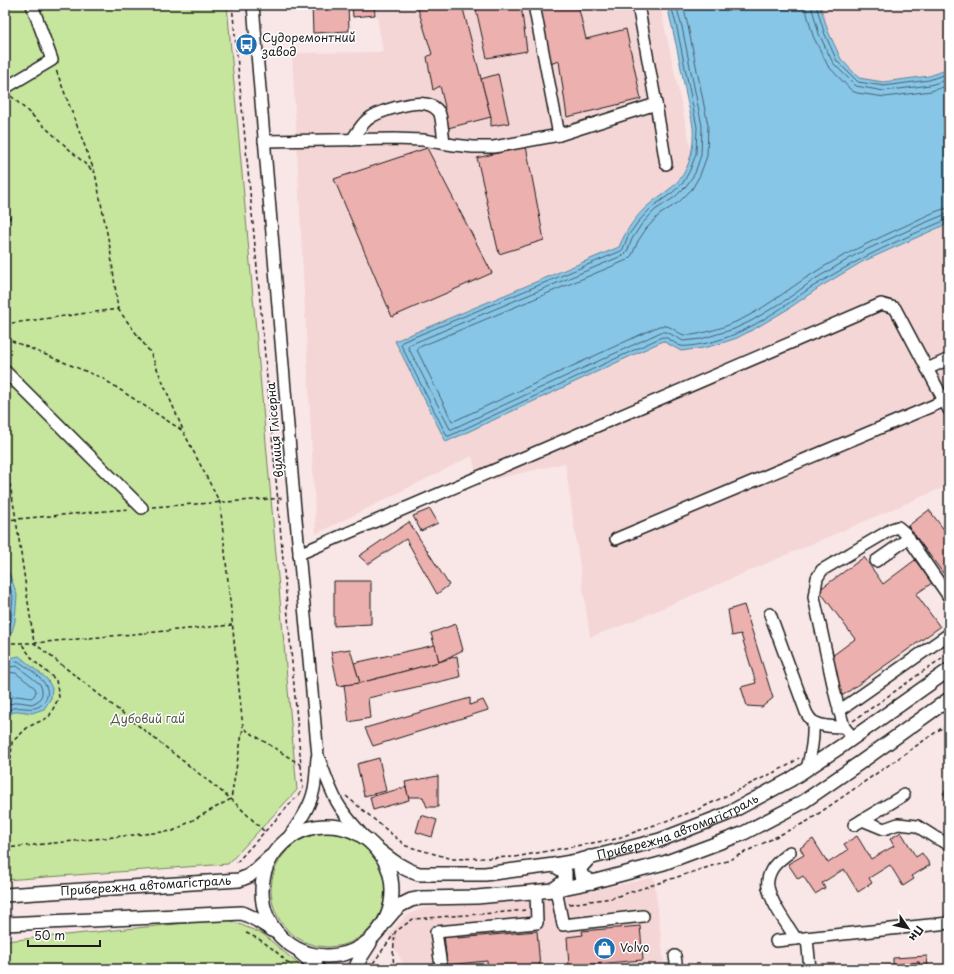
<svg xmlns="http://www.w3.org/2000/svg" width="954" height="974" font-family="'Playpen Sans',sans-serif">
<rect width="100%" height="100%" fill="#f9e7e7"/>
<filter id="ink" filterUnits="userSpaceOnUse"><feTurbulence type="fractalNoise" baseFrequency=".025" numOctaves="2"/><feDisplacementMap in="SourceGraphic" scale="8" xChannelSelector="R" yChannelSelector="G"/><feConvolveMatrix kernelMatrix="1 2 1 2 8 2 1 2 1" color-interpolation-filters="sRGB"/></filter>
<g filter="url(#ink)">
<g fill="#f5d6d6">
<polygon points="375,5 660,5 692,153 687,169 679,180 670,190 650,204 634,219 624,235 703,348 719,344 737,338 756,328 788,309 819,287 862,262 949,223 949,485 621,626 590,637 565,463 478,483 472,456 316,534 292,53 383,52"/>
<polygon points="820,5 949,5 949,69 929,76 883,82 859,78 841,59 828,31"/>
<polygon points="654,877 664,963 613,969 406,969 388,935 405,916 423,908 549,897 610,887"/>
</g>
<g fill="#c6e59d" stroke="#71805c">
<polygon points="5,5 227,5 297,790 228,864 5,880"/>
<circle cx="328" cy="890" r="57"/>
<polygon points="227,919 263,934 304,969 5,969 5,941"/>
</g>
<g fill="#87c6e7" stroke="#5c8296">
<path d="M667,5H820L828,31L841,59L859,78L883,82L929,76L949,69V223L862,262L820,287L788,309L756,328L737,338L719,344L703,348L681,351L663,341L446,442L395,341L619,247C626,230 636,215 651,203C660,195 671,190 679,180C691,166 694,145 693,128C692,117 688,106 686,95C681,65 674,35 667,5Z"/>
<polygon points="5,561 17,595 15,621 12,632 8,636 5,636"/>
<polygon points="5,654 10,658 19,656 47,679 52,688 51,698 44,709 32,713 19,711 11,713 5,722"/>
</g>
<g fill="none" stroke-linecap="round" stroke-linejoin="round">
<g stroke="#47606d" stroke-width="1">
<path d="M671,5L677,28L697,127L696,154L690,170L683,183L672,193L652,207L638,222L628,236L623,249L621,251L402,342L401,345L447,436H449L662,337C669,337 674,344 681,346C685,347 697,345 702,344C732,339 761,322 786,305C797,298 807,289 819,283C859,258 903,238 946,220L949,219"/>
<polyline points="676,5 682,27 702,126 701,155 695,173 687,185 675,197 655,210 641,225 632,239 627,252 624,255 409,345 408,347 450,429 452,429 661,332 667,332 683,341 701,339 734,329 751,321 783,302 815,279 857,254 922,224 944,215 949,214"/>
<path d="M683,5L688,26L708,125L707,156L700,175L692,189L679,202L659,215L646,229L638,241L632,255L627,260L417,348V350L452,421H454L659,326C672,324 674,332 684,335C693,337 722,328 731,324C761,312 785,291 812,274C842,255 874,240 907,225C918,220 938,209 949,208"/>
<polyline points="805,5 806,10 813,36 828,66 852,91 857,93 885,97 931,91 949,85"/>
<polyline points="811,5 819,34 833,63 856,86 884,91 930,85 949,79"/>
<polyline points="816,5 824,32 837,61 858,82 884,86 929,80 949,73"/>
<polyline points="5,574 13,596 11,621 8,630 5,632"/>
<path d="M5,660L9,662L18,661C29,669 54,683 46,699C35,719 15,698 5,714"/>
<polyline points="5,666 10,667 17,666 40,684 42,690 42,695 38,701 32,704 19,702 9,704 5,706"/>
<polyline points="5,672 16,673 35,688 36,692 34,696 31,698 17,696 5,699"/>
</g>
</g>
<g fill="#ecb0ae" stroke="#1c1c1c">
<polygon points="312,5 348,5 349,31 313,33"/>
<polygon points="352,5 374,5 375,15 353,17"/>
<polygon points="430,5 462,5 491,117 448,128 442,109 445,107 440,86 433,90 427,57 432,54 418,9"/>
<polygon points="475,5 521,5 527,51 487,58"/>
<polygon points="562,5 578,5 586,39 626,29 641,99 567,117 559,61 550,64 539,9"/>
<polygon points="498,74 509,123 491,126 491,117 481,79"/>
<polygon points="526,146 544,240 499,254 477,158"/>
<polygon points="427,148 492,273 392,317 334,179"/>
<polygon points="430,509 438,523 421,531 413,516"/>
<polygon points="929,510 949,536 949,569 943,573 908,526"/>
<polygon points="409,522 449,585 437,594 406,539 368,564 359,556"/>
<polygon points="864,557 883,584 915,560 932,583 916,594 940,627 839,698 828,659 855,639 819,590"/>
<polygon points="334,581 371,581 371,624 334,626"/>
<polygon points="744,605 773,698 762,707 747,706 741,687 756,683 741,634 732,636 728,610"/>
<polygon points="456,624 463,650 439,662 431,633"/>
<polygon points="435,645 439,662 360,683 354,663"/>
<polygon points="350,649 360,683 338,686 331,652"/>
<polygon points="457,656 460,677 368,698 370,718 349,722 344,685 360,683 439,662"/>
<polygon points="470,698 470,705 483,700 488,710 373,746 365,728"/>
<polygon points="379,758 386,791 364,796 357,764"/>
<polygon points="438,776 438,807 427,807 423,797 408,797 405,782"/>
<polygon points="406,787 409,800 373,810 370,797"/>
<polygon points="949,789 949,801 943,793"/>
<polygon points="421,815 437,820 432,837 416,832"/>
<polygon points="901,832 916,857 922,853 930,865 912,876 914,879 903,886 890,865 869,878 872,883 858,892 844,869 822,883 825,888 815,894 803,876 798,879 788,864 804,855 800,848 813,839 828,863 848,850 844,844 857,836 871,859 894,846 890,839"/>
<polygon points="640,926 643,960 569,966 567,937 583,935 582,931"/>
<polygon points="537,931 540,967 514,969 488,969 487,961 447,965 444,934 458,933 458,938"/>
<polygon points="927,956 928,969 920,969 919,962 893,965 893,958"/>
<polygon points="919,962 920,969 848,969 893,965"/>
</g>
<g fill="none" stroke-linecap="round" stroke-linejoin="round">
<defs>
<g id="minor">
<path d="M253,5L294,498L318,756C324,771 329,787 337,802C344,815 356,827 366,839"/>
<polyline points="534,5 559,135"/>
<polyline points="638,5 656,104 666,164"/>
<polyline points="5,88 52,60 32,5"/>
<path d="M352,140C356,134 361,125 367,120C377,111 413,101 426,104C432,105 436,108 439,112C442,117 443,136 444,143"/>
<polyline points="264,141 394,139 423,140 454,145 473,147 494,147 559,135 656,104"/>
<polyline points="927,369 949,359"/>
<polyline points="5,371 142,508"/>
<polyline points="616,539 944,401"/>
<polyline points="299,554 881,304 895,308 949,410"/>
<polyline points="876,561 909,538"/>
<path d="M770,614L806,712C808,716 810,720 814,722C823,727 835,727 844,727"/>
<polyline points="839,711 949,634"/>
<polyline points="853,738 844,727 836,698 814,597 817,578 822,570 892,529 898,527 905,533 949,597"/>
<path d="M807,769C811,752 814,740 813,722"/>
<polyline points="862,820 884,829 898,824 917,826 936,838 949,844"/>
<polyline points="854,825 904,795"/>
<path d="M286,841C297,825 310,809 314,789C316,779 316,768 317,758"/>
<path d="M790,852C784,857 776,862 772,869C769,874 767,881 768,887C772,905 787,924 796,939"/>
<polyline points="556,890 563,925 643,916"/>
<polyline points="807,938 810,969"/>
<polyline points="776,941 949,923"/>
<polyline points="675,956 677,969"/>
<polyline points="441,966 436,932 537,923 536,892"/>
</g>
<g id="major">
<circle cx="327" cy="891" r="65"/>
<path id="s1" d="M376,848C390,859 402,869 419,874H485L554,865L577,861L660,840L727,814L790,780L843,745L949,670"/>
<polyline points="590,857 580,868 581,876 592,882"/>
<polyline points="554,865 565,872 565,881 554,889"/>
<path id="s2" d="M5,895L239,880L249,876L270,857"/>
<path d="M5,924L242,913C254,917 263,924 274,931"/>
<polyline points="383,924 394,911 401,905 411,900 421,898 477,897 553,890 592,882 664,863 742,834 803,802 861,762 949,699"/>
<polyline points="301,953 316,966 318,969"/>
<polyline points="355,969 361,957 370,943"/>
</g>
</defs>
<use href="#minor" stroke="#1c1c1c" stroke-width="14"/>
<use href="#major" stroke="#1c1c1c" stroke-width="16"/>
<g stroke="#1c1c1c" stroke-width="1.5" stroke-dasharray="4 3" stroke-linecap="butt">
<path d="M232,5C258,266 280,527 303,788L301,792L237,862"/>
<polyline points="11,96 94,172"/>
<polyline points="5,188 10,218 5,226"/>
<polyline points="118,309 150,352 183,430"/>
<polyline points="5,324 118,309 110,248 95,173 56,70"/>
<polyline points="5,338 102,378 183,431 220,503 243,728 301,765"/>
<polyline points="5,456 16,519 34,643 232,625"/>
<polyline points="152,507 284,498"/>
<polyline points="5,520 129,509"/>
<polyline points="5,643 34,643 231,799 265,832"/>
<polyline points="853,721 949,653"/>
<polyline points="5,772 11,758 12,742 28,727 49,717 59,697 56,680 34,661 21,643"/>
<polyline points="346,796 406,846 453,859 515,857 609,840"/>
<polyline points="612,840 697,810 787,766 799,758"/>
<polyline points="5,848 173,831 231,799 243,728"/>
<polyline points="569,904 612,898 727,861 808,821 949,723"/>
<path d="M246,933C266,941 279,954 294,969"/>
<polyline points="369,969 394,934"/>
<polyline points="394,969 393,955 395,932 413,919 506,912 525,910"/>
</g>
<use href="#minor" stroke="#fff" stroke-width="11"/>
<use href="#major" stroke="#fff" stroke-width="13"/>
</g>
</g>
<defs>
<symbol id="bus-disc" viewBox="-11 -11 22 22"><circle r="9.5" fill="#1f6fb2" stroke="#fff"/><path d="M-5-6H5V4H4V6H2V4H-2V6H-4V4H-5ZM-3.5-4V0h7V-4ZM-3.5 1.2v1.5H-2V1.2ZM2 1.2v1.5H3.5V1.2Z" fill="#fff"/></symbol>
<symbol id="shop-disc" viewBox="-11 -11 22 22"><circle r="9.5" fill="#1f6fb2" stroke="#fff"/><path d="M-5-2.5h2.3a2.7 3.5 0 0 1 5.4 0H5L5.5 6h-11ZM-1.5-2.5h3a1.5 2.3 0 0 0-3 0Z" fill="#fff"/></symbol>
</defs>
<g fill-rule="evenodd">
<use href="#bus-disc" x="234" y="32" width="25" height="25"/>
<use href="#shop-disc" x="592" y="936" width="25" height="25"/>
</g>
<g text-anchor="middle" stroke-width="3" stroke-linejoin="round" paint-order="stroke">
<g font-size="12" fill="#1c1c1c" stroke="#fff" text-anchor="start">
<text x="262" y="42">Судоремонтний<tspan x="262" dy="14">завод</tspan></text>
<text x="620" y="952">Volvo</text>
</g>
<g font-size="12" fill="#1c1c1c" stroke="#fff">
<text transform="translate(275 430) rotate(-95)" y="4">вулиця Глісерна</text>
<text dy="4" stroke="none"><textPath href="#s1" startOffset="316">Прибережна автомагістраль</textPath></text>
<text dy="4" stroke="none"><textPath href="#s2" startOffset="141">Прибережна автомагістраль</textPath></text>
</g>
<g font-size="12" fill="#4f5843" stroke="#fff">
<text x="148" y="723">Дубовий гай</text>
</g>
</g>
<rect width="954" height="974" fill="none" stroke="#fff" stroke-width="20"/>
<rect x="10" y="10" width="934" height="954" fill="none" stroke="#1c1c1c" stroke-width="1.5" filter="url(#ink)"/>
<g transform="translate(908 928) rotate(124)" stroke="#ffffff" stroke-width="3" paint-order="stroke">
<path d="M0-3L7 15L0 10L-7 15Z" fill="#1c1c1c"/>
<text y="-6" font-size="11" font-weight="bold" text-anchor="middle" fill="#1c1c1c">Пн</text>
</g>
<path d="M28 940v6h72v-6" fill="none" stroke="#1c1c1c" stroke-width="2"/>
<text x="34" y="940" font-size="12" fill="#1c1c1c" stroke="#ffffff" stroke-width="3" paint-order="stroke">50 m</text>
</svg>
